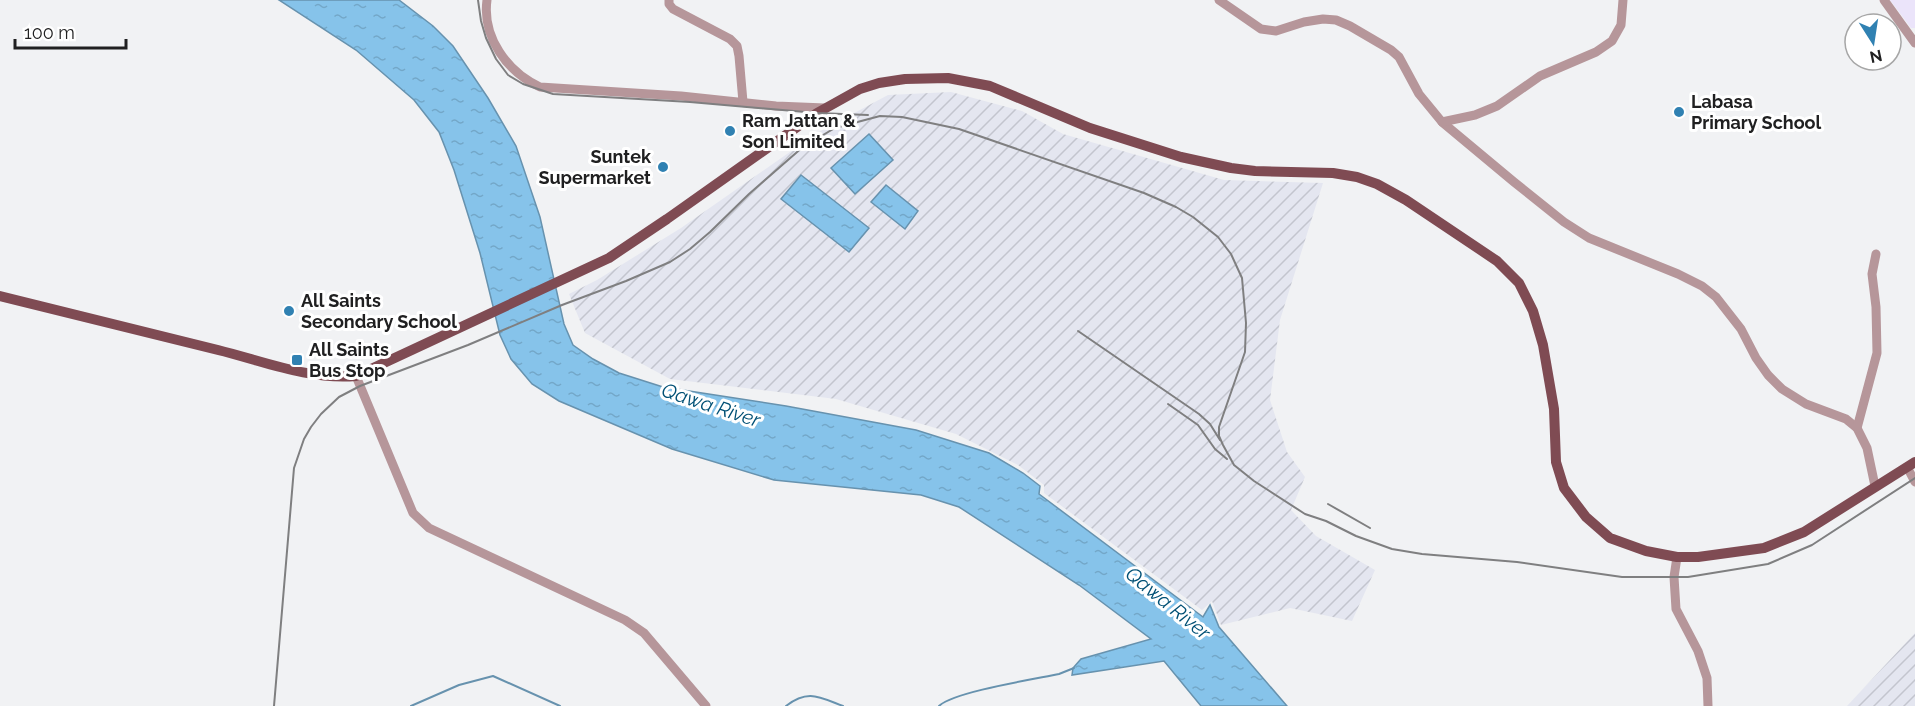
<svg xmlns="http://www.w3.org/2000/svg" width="1915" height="706" font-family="Raleway,sans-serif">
<defs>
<pattern id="industrial-furrows" width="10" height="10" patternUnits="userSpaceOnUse" patternTransform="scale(1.5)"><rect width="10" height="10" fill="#e4e6f0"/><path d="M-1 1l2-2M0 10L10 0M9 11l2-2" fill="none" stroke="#c3c5ce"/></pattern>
<pattern id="water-ripples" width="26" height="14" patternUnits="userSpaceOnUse" patternTransform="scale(1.5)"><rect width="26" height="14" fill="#86c3ea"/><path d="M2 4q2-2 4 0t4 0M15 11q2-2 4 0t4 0" fill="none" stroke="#73a7c8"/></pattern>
</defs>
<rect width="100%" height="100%" fill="#f1f2f4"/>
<g fill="url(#industrial-furrows)">
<polygon points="951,92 1022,111 1063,134 1224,180 1323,183 1280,320 1270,400 1287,452 1305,477 1291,510 1316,536 1375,570 1352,621 1290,608 1221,625 1212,601 1202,610 1044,493 1044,485 1018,465 956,434 836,399 670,379 585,333 569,294 597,280 681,228 817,133 888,95"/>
<polygon points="1915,633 1915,706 1847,706"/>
</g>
<polygon fill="#ebe4fa" points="1890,0 1915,0 1915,28 1911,28"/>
<g fill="url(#water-ripples)" stroke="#6792ae" stroke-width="1.5">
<polygon points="279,0 399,0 433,26 453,46 488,98 516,146 540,217 564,324 573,345 593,359 619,373 663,387 786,406 916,430 989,453 1023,473 1040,486 1039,494 1203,617 1210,605 1219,627 1287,706 1201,706 1164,661 1072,675 1073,668 1081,659 1151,639 1079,585 959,507 921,495 774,480 672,449 559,401 532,384 511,359 500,335 480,253 454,170 439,132 414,100 356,50"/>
<polygon points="869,134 893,160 855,194 831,168"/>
<polygon points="801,175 869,228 849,252 781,199"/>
<polygon points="886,185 918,211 905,229 871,202"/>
</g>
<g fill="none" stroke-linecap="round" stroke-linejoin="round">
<g stroke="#6792ae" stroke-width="2">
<polyline points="411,706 459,685 493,676 560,706"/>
<path d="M786,706C808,689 819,697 843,706"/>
<path d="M939,706C953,692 1035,679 1059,674L1074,668"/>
</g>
<g stroke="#b6969a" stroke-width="9">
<path d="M487,0C482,37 507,72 540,87L681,96L776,106L825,108"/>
<polyline points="669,0 669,4 673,9 730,39 737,46 739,56 743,102"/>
<polyline points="1219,0 1261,29 1276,31 1304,22 1323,19 1336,20 1350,26 1391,50 1399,57 1419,94 1442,122 1514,182 1564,222 1589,238 1678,274 1702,286 1716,297 1741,329 1756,358 1768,375 1782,389 1806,404 1846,419 1857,428 1867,448 1875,486"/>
<polyline points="1884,0 1915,43"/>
<polyline points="1442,122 1475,115 1497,106 1540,76 1596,52 1612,41 1621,25 1623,0"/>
<polyline points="356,376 413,513 429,528 625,620 644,633 706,706"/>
<polyline points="1857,428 1877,353 1876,307 1872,274 1876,254"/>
<polyline points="1907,467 1915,482"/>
<polyline points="1677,557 1674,577 1676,609 1698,651 1707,678 1708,706"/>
</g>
<path stroke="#7f4b53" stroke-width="10" d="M0,296C72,314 145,332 218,350C263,361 308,380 356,376L609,258L667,219L817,113L860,89L879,83L905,79L948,78L990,86L1090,128L1181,157L1231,168L1255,171L1333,173L1357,177L1377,184L1406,200L1497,261L1519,283L1533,311L1543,345L1554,409L1556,462L1564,488L1586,517L1610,538L1646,551L1677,557H1698L1764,548L1804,532L1915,462"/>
<g stroke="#7f7f80" stroke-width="2">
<polyline points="478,0 481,21 486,38 496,59 508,75 523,84 553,94 690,102 817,113 868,115"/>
<polyline points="1078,331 1199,414 1210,424 1220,440"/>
<polyline points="1168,404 1198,425 1215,449 1227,459"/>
<polyline points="1328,504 1370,528"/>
<polyline points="274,706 294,468 304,439 311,427 321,414 339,397 360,386 468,345 562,305 626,281 670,262 690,249 710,232 749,194 804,146 835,128 880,116 902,117 959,129 1144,193 1176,207 1193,217 1218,237 1231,254 1242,278 1246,323 1245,352 1219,427 1219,436 1223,445 1234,465 1254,481 1305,514 1326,521 1356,536 1392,549 1422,554 1517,562 1622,577 1688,577 1768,564 1812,545 1915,478"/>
</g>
</g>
<g fill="#3081b2" stroke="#fff" stroke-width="2">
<circle cx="1679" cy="112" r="6"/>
<circle cx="730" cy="131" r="6"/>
<circle cx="663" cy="167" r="6"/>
<circle cx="289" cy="311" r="6"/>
<rect x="291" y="354" width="12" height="12" rx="3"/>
</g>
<g text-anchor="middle" stroke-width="6" stroke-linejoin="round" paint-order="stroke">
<g font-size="18" font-weight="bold" fill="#202021" stroke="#fff" text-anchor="start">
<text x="1691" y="108">Labasa<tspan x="1691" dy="21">Primary School</tspan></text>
<text x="742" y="127">Ram Jattan &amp;<tspan x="742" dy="21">Son Limited</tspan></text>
<text x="651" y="163" text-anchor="end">Suntek<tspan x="651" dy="21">Supermarket</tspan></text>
<text x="301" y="307">All Saints<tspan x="301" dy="21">Secondary School</tspan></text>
<text x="309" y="356">All Saints<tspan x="309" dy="21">Bus Stop</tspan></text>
</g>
<g font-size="20" font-style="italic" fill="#005075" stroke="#fff">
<text transform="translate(711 405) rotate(18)" y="7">Qawa River</text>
<text transform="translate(1168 603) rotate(39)" y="7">Qawa River</text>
</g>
</g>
<g transform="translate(1873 42) rotate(168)"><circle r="28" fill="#ffffff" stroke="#a6a6a6" stroke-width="1.5"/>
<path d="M0-4.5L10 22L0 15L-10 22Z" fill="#3081b2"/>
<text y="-9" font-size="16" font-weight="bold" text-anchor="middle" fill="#202021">N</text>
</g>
<path d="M15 39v9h111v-9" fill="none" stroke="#202021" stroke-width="3"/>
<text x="24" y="39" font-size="18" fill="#202021" stroke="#ffffff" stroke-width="4.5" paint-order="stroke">100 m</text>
</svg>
